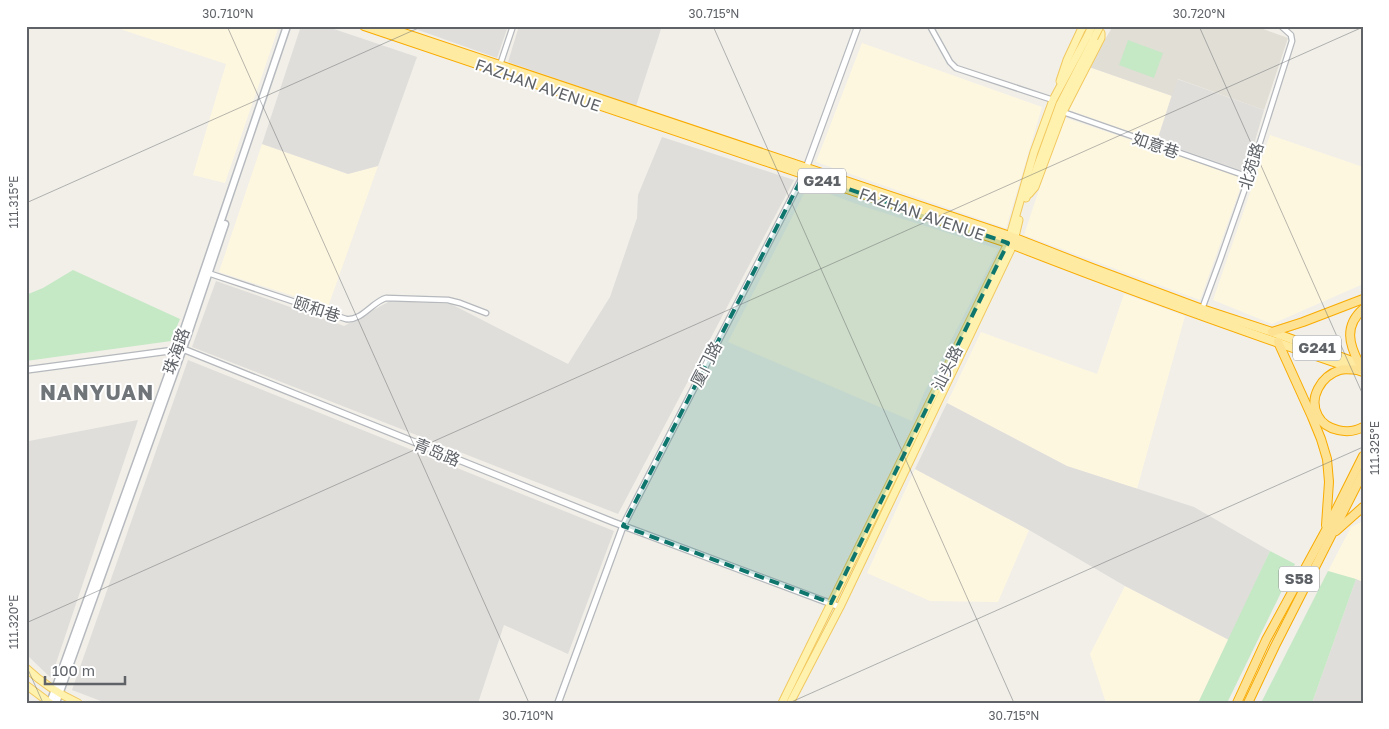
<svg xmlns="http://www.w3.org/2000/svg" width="1389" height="729" font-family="'Golos Text','Noto Sans SC',sans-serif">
<rect width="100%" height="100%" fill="#f1efe8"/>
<g fill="#fef7e0">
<polygon points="111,26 279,26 225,183 193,175 226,64"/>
<polygon points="862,43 1042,107 1006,228 816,162"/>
<polygon points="1089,67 1172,96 1157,141 1069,110"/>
<polygon points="1063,117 1244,178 1200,300 1024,235"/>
<polygon points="1270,135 1363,167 1363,284 1272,324 1213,300"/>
<polygon points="262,144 348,174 378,166 328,307 219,272"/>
<polygon points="808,186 862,206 998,249 924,393 912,421 728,342"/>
<polygon points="1124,294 1185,316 1137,489 1067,466 947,403 981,332 1097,374"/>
<polygon points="915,469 1029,530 998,602 930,601 867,573"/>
<polygon points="1363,521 1363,582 1328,571 1351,527"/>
<polygon points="1125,586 1229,640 1198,703 1106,703 1090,654"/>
</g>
<g fill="#e0deda">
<polygon points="301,26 325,26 417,57 378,166 348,174 262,144"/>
<polygon points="407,26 508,26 497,58"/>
<polygon points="519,26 662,26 636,106 508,62"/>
<polygon points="1177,79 1264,110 1246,172 1157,141"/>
<polygon points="662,137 794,180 618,514 192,347 216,281 344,326 390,301 451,304 568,364 610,297 637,218 638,195"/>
<polygon points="188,360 614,531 568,654 504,625 478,703 106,703 72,690"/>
<polygon points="947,403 1067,466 1194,507 1270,551 1229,640 1125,586 1029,530 915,469"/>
<polygon points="138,420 51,678 26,654 26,439 29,441"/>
<polygon points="1356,579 1363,582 1363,703 1312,703"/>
</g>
<polygon fill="#e1ded6" points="1113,26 1255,26 1288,38 1264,110 1178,79 1172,96 1089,67"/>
<g fill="#c5e8c5">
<polygon points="1128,40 1163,53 1154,78 1119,65"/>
<polygon points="73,270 180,319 171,341 26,361 26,295 43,288"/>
<polygon points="1270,551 1295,564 1227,703 1198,703"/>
<polygon points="1328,571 1356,579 1312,703 1261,703"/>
</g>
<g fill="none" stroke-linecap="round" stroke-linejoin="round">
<defs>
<g id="minor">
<polyline points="930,26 950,62 956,68 1053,100"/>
<polyline points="500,65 513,26"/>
<polyline points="1063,112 1249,177"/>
<path d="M208,273L346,319C362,321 372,302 386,298L448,300L460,303L486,313"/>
<polyline points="1202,309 1220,260 1249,177 1292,41 1291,35 1281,26"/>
</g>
<g id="tertiary">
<polyline points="26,370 183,349 613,522 840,607"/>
<polyline points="558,703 623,526 804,174 858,26"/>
</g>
<g id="secondary">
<polyline points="50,703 177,350 287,26"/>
<polyline points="56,703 187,337 225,224"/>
</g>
<g id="primary">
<polyline points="1060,81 1067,60 1081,30 1083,27 1086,26"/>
<polyline points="1029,194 1035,187 1063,112 1101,38 1101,33"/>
<polyline points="1026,198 1060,104 1094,38"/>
<path d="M26,668C42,683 59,694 78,703"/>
<polyline points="26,685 50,703"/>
<polyline points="782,703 1008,243 1034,152 1053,100 1088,35"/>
<polyline points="790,703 840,607 1013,245 1019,220"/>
</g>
<g id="trunk">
<path d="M364,26L1013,245C1128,290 1245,332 1363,372"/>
<polyline points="383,26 1010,236 1092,268 1202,309 1272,332 1363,365"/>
</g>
<g id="motorway">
<polyline points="1272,332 1303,322 1363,299"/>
<polyline points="1278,342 1312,417 1321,439 1327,459 1329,482 1326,525"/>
<path d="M1359,363C1349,344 1344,326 1363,309"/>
<path d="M1359,370C1353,370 1345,368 1340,370C1321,376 1308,398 1318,416C1326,431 1349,435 1363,427"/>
<polyline points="1336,531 1363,507"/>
<polyline points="1237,703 1266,640 1326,530 1363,456"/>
<polyline points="1248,703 1275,646 1363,473"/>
</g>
</defs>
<use href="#minor" stroke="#b5b8bc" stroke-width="7"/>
<use href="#tertiary" stroke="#b5b8bc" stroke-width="8"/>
<use href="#secondary" stroke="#b6babf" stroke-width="9"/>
<use href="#primary" stroke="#f2c960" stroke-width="9"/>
<use href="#trunk" stroke="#f9ab00" stroke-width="10"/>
<use href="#motorway" stroke="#f9ab00" stroke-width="10"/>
<use href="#minor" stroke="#fff" stroke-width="4.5"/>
<use href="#tertiary" stroke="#fff" stroke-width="5.5"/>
<use href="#secondary" stroke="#fff" stroke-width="6"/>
<use href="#primary" stroke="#fff2af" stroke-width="7"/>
<use href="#trunk" stroke="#feeaa1" stroke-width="8"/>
<use href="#motorway" stroke="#fde293" stroke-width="8"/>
<defs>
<g id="primary-bridge">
<polyline points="1088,35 1092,26"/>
<polyline points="1094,38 1100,26"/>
</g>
</defs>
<use href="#primary-bridge" stroke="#f2c960" stroke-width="9" stroke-linecap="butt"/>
<use href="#primary-bridge" stroke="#fff2af" stroke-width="7"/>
</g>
<path fill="#0f766e" fill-opacity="0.2" stroke="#0f766e" stroke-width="4" stroke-dasharray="10 6" stroke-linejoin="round" d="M804,174L1008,243L831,603L623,526Z"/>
<path fill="none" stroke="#5f6368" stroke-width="1" stroke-opacity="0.45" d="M227,26L529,703M713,26L1014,703M1199,26L1363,395M26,203L423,26M26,623L1363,27M26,665L43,703M789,703L1363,447"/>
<g text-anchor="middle" stroke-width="4" stroke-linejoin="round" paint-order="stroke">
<g fill="#fff" stroke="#8f9295" stroke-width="1">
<rect x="798" y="168.5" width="48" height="25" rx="4"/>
<rect x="1293" y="335.5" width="48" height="25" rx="4"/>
<rect x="1279" y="566.5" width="40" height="25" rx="4"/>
</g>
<g font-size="15" font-weight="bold" fill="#5f6368">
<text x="822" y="186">G241</text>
<text x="1317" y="353">G241</text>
<text x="1299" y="584">S58</text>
</g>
<g font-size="16" fill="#5f6368" stroke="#fff">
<text transform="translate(538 85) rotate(19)" y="6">FAZHAN AVENUE</text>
<text transform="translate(1156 145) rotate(19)" y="6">如意巷</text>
<text transform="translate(1251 166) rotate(-73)" y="6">北苑路</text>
<text transform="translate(922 214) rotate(19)" y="6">FAZHAN AVENUE</text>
<text transform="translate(317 309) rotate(18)" y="6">颐和巷</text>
<text transform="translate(176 351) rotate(-70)" y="6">珠海路</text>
<text transform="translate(706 364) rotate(-63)" y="6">厦门路</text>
<text transform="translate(947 368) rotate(-64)" y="6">汕头路</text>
<text transform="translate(437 452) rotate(22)" y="6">青岛路</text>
</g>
<g font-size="21" font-weight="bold" letter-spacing="1" fill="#70757a" stroke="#fff">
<text x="97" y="400">NANYUAN</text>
</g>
</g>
<rect width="1389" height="729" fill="none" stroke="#ffffff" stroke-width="55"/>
<path d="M45 676v8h80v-8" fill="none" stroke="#5f6368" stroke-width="2.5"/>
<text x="52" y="676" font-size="15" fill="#5f6368" stroke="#ffffff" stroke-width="4" paint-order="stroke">100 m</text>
<rect x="28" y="28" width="1334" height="674" fill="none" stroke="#5f6368" stroke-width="2"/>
<g font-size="12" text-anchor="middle" fill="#5f6368">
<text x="228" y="18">30.710°N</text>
<text x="714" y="18">30.715°N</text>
<text x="1199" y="18">30.720°N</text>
<text transform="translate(14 202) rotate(-90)" y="4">111.315°E</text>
<text transform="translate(1375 448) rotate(-90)" y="4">111.325°E</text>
<text transform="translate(14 622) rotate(-90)" y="4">111.320°E</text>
<text x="528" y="720">30.710°N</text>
<text x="1014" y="720">30.715°N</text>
</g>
</svg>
